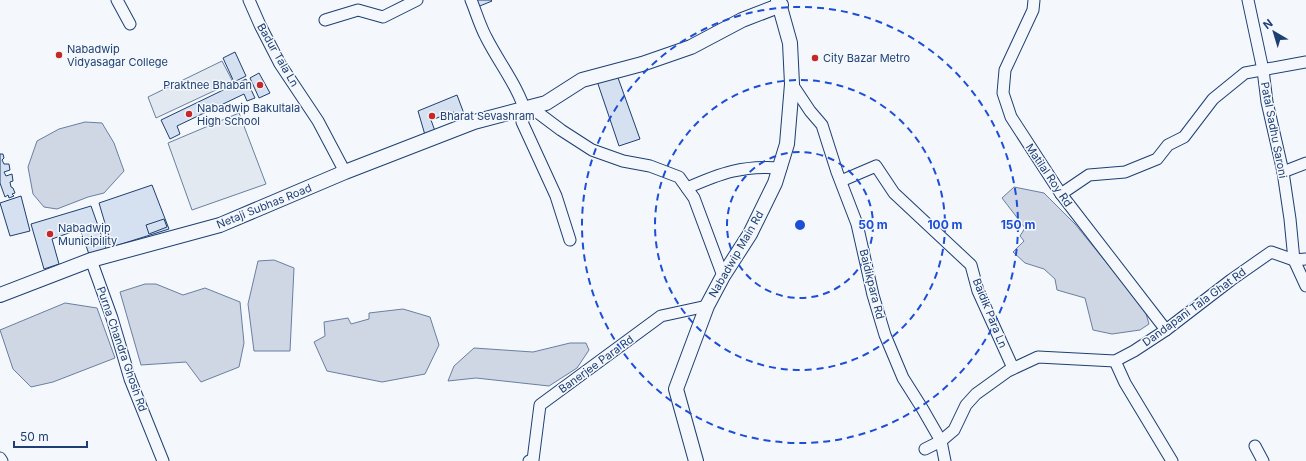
<svg xmlns="http://www.w3.org/2000/svg" width="1306" height="461" font-family="Inter,sans-serif">
<rect width="100%" height="100%" fill="#f4f7fb"/>
<g fill="#e3e9f0" stroke="#687fa3">
<polygon points="222,61 233,82 156,118 148,97"/>
<polygon points="239,113 266,184 192,210 168,143"/>
</g>
<g fill="#cfd7e4" stroke="#687fa3">
<polygon points="85,122 102,123 114,143 124,171 104,193 88,197 57,209 44,207 33,194 28,167 37,141 59,129"/>
<polygon points="1014,187 1044,193 1075,224 1145,310 1149,324 1140,330 1112,334 1093,330 1085,298 1057,290 1055,279 1044,269 1025,263 1013,252 1024,241 1020,236 1025,228 1002,198"/>
<polygon points="274,260 294,268 290,351 254,351 248,304 258,261"/>
<polygon points="145,284 156,284 183,295 205,288 240,302 244,343 239,367 201,382 186,362 141,365 120,292"/>
<polygon points="65,303 97,308 115,358 53,382 31,387 13,369 0,330"/>
<polygon points="403,309 430,317 439,345 425,374 382,382 327,371 314,342 325,336 324,322 348,318 351,324 369,319 369,313"/>
<polygon points="570,343 586,343 589,350 577,368 549,386 476,378 448,381 454,366 474,348 533,352"/>
</g>
<g fill="#d5e0f0" stroke="#1d3f73">
<polygon points="472,0 491,0 492,1 475,8"/>
<polygon points="235,52 246,76 234,82 223,58"/>
<polygon points="259,73 270,93 259,98 250,78"/>
<polygon points="617,75 640,139 619,146 597,81"/>
<polygon points="246,79 255,98 247,101 244,94 177,126 180,134 170,139 161,120"/>
<polygon points="457,95 466,119 458,123 454,112 431,120 435,131 425,135 418,111"/>
<polygon points="0,154 3,154 4,158 2,160 4,164 9,164 10,170 4,172 6,176 12,174 13,181 10,182 11,187 13,188 15,193 12,194 14,196 9,198 8,195 5,197 0,183"/>
<polygon points="152,185 169,229 112,247 99,203"/>
<polygon points="21,196 30,231 10,236 0,203"/>
<polygon points="91,206 107,251 90,257 80,229 52,239 59,264 44,269 31,224"/>
<polygon points="164,219 167,227 149,234 146,225"/>
</g>
<g fill="none" stroke-linecap="round" stroke-linejoin="round">
<defs>
<g id="minor">
<polyline points="117,0 130,24"/>
<polyline points="249,0 260,25 280,64 318,121 345,172"/>
<path d="M471,0C476,12 480,26 486,37C499,63 518,86 526,114L522,122L556,196L570,240"/>
<polyline points="1034,0 1033,10 1005,70 1003,93 1011,117 1061,194 1166,330"/>
<polyline points="1248,0 1263,70 1267,102 1283,172 1290,219 1294,260 1306,286"/>
<polyline points="325,20 358,10 383,17 417,0"/>
<polyline points="792,84 810,111 822,125 837,172 857,224 873,295 885,335 903,378 922,408 941,441 945,461"/>
<polyline points="525,108 537,112 561,130 592,150 623,161 650,166 679,177 694,198 723,276"/>
<polyline points="1283,172 1306,163"/>
<polyline points="841,181 876,166 894,193 971,265 978,291 1013,368"/>
<path d="M687,188C721,173 743,165 781,168"/>
<polyline points="1061,194 1089,175 1125,172 1157,159 1168,145 1184,137 1213,99 1245,73 1306,62"/>
<polyline points="91,260 112,318 130,379 163,461"/>
<polyline points="1115,361 1125,383 1172,461"/>
<polyline points="1255,446 1263,461"/>
<polyline points="925,449 941,441 954,430 966,405 976,394 1008,371 1038,357 1115,361 1134,351 1166,330 1231,280 1271,252 1294,260 1306,259"/>
<polyline points="0,458 2,461"/>
<polyline points="529,461 533,460 540,405 661,316 707,306"/>
</g>
<g id="major">
<polyline points="0,295 91,260 220,225 345,172 474,122 546,103 582,80 642,64 691,47 742,20 781,5"/>
<polyline points="696,461 676,389 707,306 723,276 750,234 775,183 787,144 792,84 790,43 778,0"/>
</g>
</defs>
<use href="#minor" stroke="#1d3f73" stroke-width="13"/>
<use href="#major" stroke="#1d3f73" stroke-width="16"/>
<use href="#minor" stroke="#f4f7fb" stroke-width="11"/>
<use href="#major" stroke="#f4f7fb" stroke-width="14"/>
</g>
<g fill="none" stroke="#1d4ed8" stroke-width="2" stroke-dasharray="7 5">
<circle cx="800" cy="225" r="73"/>
<circle cx="800" cy="225" r="145"/>
<circle cx="800" cy="225" r="218"/>
</g>
<g fill="#c62828" stroke="#f4f7fb" stroke-width="1.5">
<circle cx="59" cy="55" r="4"/>
<circle cx="815" cy="58" r="4"/>
<circle cx="260" cy="85" r="4"/>
<circle cx="189" cy="114" r="4"/>
<circle cx="432" cy="116" r="4"/>
<circle cx="50" cy="234" r="4"/>
</g>
<g text-anchor="middle" stroke-width="3" stroke-linejoin="round" paint-order="stroke">
<g font-size="11" fill="#1d3f73" stroke="#f4f7fb" text-anchor="start">
<text x="67" y="53">Nabadwip<tspan x="67" dy="13">Vidyasagar College</tspan></text>
<text x="823" y="62">City Bazar Metro</text>
<text x="252" y="89" text-anchor="end">Praktnee Bhaban</text>
<text x="197" y="112">Nabadwip Bakultala<tspan x="197" dy="13">High School</tspan></text>
<text x="440" y="120">Bharat Sevashram</text>
<text x="58" y="232">Nabadwip<tspan x="58" dy="13">Municipility</tspan></text>
</g>
<g font-size="11" fill="#1d3f73" stroke="#f4f7fb">
<text transform="translate(278 55) rotate(60)" y="4">Badur Tala Ln</text>
<text transform="translate(1274 130) rotate(79)" y="4">Patal Sadhu Saroni</text>
<text transform="translate(1049 175) rotate(56)" y="4">Matilal Roy Rd</text>
<text transform="translate(264 206) rotate(-22)" y="4">Netaji Subhas Road</text>
<text transform="translate(736 254) rotate(-60)" y="4">Nabadwip Main Rd</text>
<text transform="translate(872 284) rotate(76)" y="4">Baidikpara Rd</text>
<text transform="translate(1194 307) rotate(-36)" y="4">Dandapani Tala Ghat Rd</text>
<text transform="translate(990 313) rotate(68)" y="4">Baidik Para Ln</text>
<text transform="translate(122 349) rotate(71)" y="4">Purna Chandra Ghosh Rd</text>
<text transform="translate(596 364) rotate(-36)" y="4">Banerjee Para Rd</text>
</g>
</g>
<circle cx="800" cy="225" r="6" fill="#1d4ed8" stroke="#f4f7fb" stroke-width="2"/>
<g font-size="12" text-anchor="middle" font-weight="bold" fill="#1d4ed8" stroke="#f4f7fb" stroke-width="3" stroke-linejoin="round" paint-order="stroke">
<text x="873" y="229">50 m</text>
<text x="945" y="229">100 m</text>
<text x="1018" y="229">150 m</text>
</g>
<g transform="translate(1274 32) rotate(322)" stroke="#f4f7fb" stroke-width="3" paint-order="stroke">
<path d="M0-3L7 15L0 10L-7 15Z" fill="#1d3f73"/>
<text y="-6" font-size="11" font-weight="bold" text-anchor="middle" fill="#1d3f73">N</text>
</g>
<path d="M14 441v6h73v-6" fill="none" stroke="#1d3f73" stroke-width="2"/>
<text x="20" y="441" font-size="12" fill="#1d3f73" stroke="#f4f7fb" stroke-width="3" paint-order="stroke">50 m</text>
</svg>
